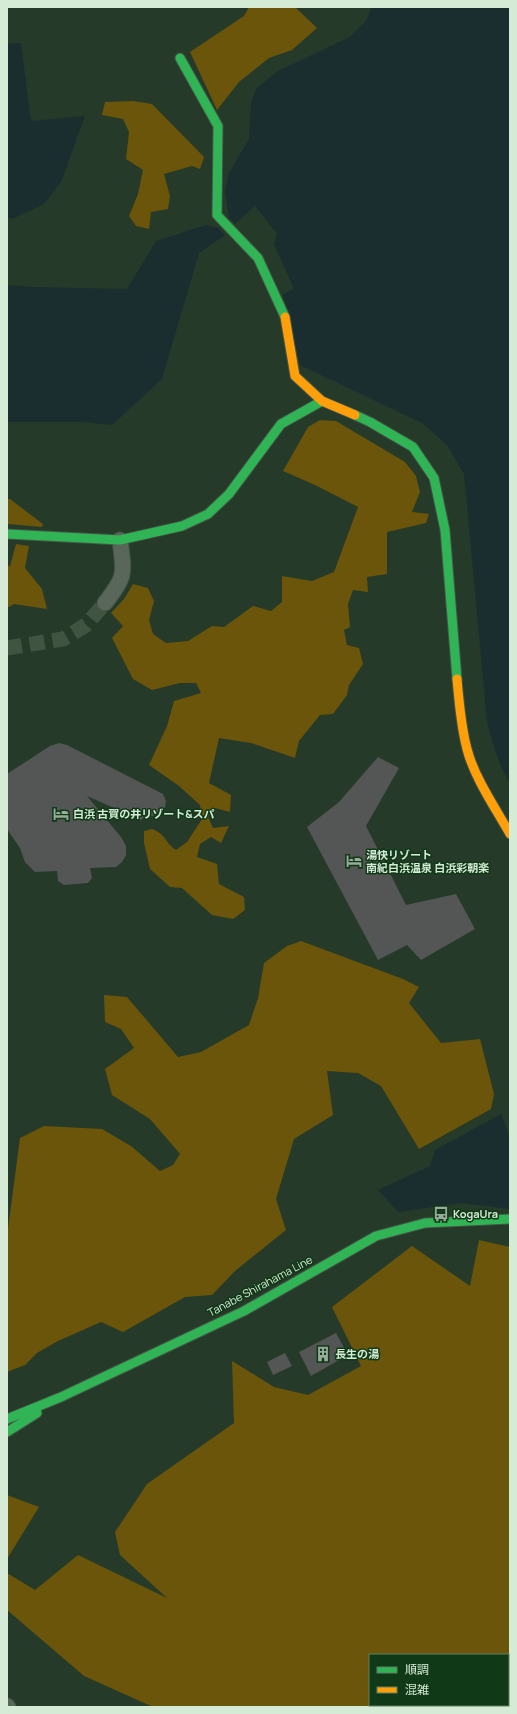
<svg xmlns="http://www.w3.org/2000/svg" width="517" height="1714" font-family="Manrope,'Noto Sans JP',sans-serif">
<rect width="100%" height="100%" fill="#253a28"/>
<g fill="#6a550a" fill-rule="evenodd">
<polygon points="249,7 295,7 317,28 292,50 269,58 239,82 217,110 190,52 244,16"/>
<polygon points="133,101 152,104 204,157 200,169 192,166 164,174 170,196 168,209 151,212 149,229 136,226 129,216 138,194 143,170 126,159 129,132 123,119 102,115 105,102"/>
<path d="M320,420L336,421L405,462L416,476L420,492L412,512L429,514L426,523L387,532V574L367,577L368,592L353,590L348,604L350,627L344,630L347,645L359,648L363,664L349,685L347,695L333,714L320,715L299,741L295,758L251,743L219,738L209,783L231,795L230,812L215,808L208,817L213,828L229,826L221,843L211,837L200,844L197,857L217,864L219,884L244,897L245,910L233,919L212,915L182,888L170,887L150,869L144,843V831L152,829C168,836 164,842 176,850L187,842L202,819L200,805L179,786L149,765L167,726L174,701L201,693L196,683H180L152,690L133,679L112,638L123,626L111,613L124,599L133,584L148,588L154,601L149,620L153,634L166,643L188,641L212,626L224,627L253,606L271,611L282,602V576L312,581L334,572L358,507L315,485L283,471L308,427Z"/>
<polygon points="7,499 10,499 43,524 42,527 7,524"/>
<polygon points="16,544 29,546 25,568 42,589 47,609 14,604 7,608 7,566 10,566"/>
<polygon points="301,941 403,979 419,987 409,1003 441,1043 480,1039 494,1094 491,1109 419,1149 381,1086 358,1073 327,1071 333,1115 294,1139 276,1199 286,1230 235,1271 212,1295 185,1297 123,1332 101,1322 58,1341 37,1353 25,1365 7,1372 7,1236 20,1138 44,1126 102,1129 131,1146 160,1171 173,1165 180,1154 150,1119 112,1095 105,1069 134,1048 121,1029 105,1022 104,995 127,997 178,1057 201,1052 249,1025 258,998 264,963 287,946"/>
<path d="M479,1240L510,1247V1707H153L84,1676L7,1610V1573L35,1590L78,1555L167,1598L120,1555L115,1532L147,1484L234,1423L232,1361L274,1387L308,1395L361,1366L332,1307L412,1246L470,1286ZM370,1655H508V1705H370Z"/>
<polygon points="7,1495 39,1507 7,1559"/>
</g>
<g fill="#1b2e2f">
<path d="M372,7H510V784C499,764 492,744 487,721L464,474L447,445L422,423L300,365L283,294L294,289L274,244L277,234L255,206L235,224L229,218L225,191L229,173L249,139L251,102L257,88L278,71L350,37L366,21Z"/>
<polygon points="21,43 31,121 85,116 61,182 44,204 12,219 7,217 7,44"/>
<polygon points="206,225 218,228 225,235 199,253 162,379 112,425 82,422 7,422 7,285 34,287 127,289 156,241"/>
<polygon points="501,1114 510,1137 510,1209 461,1203 398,1212 378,1190 430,1166 435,1150"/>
</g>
<g fill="#545655">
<polygon points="59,743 67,745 163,794 166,801 165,807 161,813 153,816 146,815 141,820 87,796 121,837 126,846 126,855 122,862 116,867 90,868 92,878 88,883 64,885 58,881 57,871 35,872 25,862 20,848 7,829 7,774 50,746"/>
<polygon points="378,757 399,768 366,826 406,905 456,894 475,929 421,960 407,945 378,960 307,827 339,802"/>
<polygon points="336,1333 348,1355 311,1376 299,1352"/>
<polygon points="285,1353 292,1366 273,1375 267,1362"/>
</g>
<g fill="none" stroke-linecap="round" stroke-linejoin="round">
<polyline stroke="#3f5542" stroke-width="15" stroke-dasharray="15 8" stroke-linecap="butt" points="7,648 63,639 86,625 105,603"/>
<defs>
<g id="street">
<path d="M105,603C127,575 124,573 120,540"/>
<polyline points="7,1706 8,1707"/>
</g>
<g id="fast">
<polyline points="180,58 218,126 217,215 258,258 285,317"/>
<polyline points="355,415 370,422 413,447 434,478 445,530 457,679"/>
<polyline points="7,534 120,540 182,526 208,514 229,494 281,424 322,401"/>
<polyline points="7,1419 61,1397 244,1311 376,1236 425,1223 510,1219"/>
<polyline points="7,1432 37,1413"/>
</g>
<g id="slow">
<polyline points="285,317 295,376 322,401 355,415"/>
<path d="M457,679C459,702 461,727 467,749C474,777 496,809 510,834"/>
</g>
</defs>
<use href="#street" stroke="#435546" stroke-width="17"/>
<use href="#fast" stroke="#435546" stroke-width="11"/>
<use href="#slow" stroke="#435546" stroke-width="11"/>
<use href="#street" stroke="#59665a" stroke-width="15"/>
<use href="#fast" stroke="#30b455" stroke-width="9"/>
<use href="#slow" stroke="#ff9f0a" stroke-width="9"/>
</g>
<defs>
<symbol id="hotel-bare" viewBox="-9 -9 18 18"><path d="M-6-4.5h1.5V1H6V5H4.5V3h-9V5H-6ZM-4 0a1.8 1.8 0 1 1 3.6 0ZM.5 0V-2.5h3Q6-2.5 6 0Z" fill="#97ad99" stroke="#103917" stroke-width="2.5" paint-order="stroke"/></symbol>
<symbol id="bus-bare" viewBox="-9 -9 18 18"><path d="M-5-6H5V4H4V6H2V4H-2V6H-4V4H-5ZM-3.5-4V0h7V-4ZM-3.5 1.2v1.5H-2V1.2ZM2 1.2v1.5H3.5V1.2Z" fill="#97ad99" stroke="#103917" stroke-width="2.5" paint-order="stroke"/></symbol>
<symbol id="building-bare" viewBox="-9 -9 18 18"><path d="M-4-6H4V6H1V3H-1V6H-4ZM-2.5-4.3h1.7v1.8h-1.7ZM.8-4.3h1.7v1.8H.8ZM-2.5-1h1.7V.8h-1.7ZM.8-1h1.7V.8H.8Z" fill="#97ad99" stroke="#103917" stroke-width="2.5" paint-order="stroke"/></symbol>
</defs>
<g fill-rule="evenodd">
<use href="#hotel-bare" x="50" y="803" width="22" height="22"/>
<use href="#hotel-bare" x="343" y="850" width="22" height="22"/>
<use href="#bus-bare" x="430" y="1203" width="22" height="22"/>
<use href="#building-bare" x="312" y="1343" width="22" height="22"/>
</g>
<g text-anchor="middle" stroke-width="3" stroke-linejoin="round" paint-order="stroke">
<g font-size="11" font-weight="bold" fill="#d5ebd6" stroke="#103917" text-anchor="start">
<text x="73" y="818">白浜 古賀の井リゾート&amp;スパ</text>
<text x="366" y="859">湯快リゾート<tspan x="366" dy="13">南紀白浜温泉 白浜彩朝楽</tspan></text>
<text x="453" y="1218">KogaUra</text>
<text x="335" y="1358">長生の湯</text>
</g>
<g font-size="11" fill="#d5ebd6" stroke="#103917">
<text transform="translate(260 1286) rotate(-28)" y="4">Tanabe Shirahama Line</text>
</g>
</g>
<rect width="517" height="1714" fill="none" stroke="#d5ebd6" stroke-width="16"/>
<rect x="369" y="1654" width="140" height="52" fill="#103917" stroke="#5f8063"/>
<rect x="377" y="1667" width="20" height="6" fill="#30b455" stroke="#5f8063"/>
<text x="405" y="1674" font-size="12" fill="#d5ebd6">順調</text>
<rect x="377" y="1687" width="20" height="6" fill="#ff9f0a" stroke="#5f8063"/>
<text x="405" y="1694" font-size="12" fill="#d5ebd6">混雑</text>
</svg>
